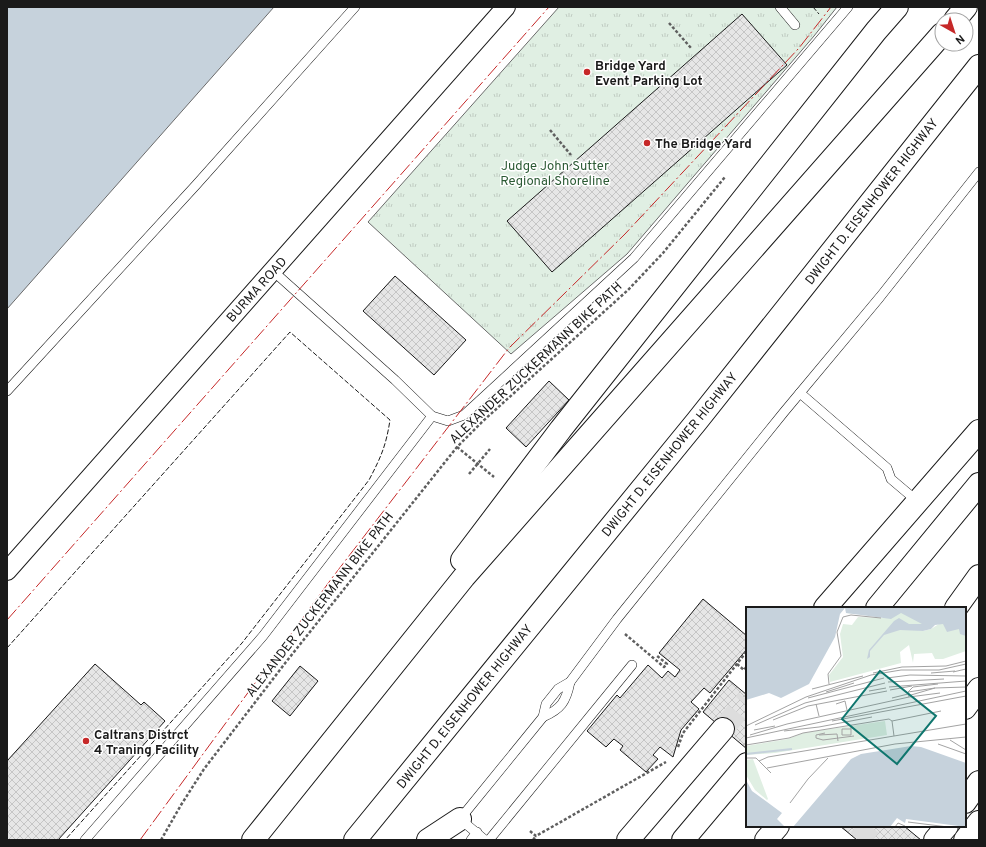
<svg xmlns="http://www.w3.org/2000/svg" width="986" height="847" font-family="Overpass,sans-serif">
<defs>
<pattern id="grass-tufts" width="24" height="20" patternUnits="userSpaceOnUse"><rect width="24" height="20" fill="#e0efe3"/><path d="M3 7l-1-3M5 7V3M7 7l1-3M15 17l-1-3M17 17v-4M19 17l1-3" fill="none" stroke="#c0ccc2"/></pattern>
<pattern id="building-cross-hatch" width="8" height="8" patternUnits="userSpaceOnUse"><rect width="8" height="8" fill="#e6e6e6"/><path d="M0 0l8 8M0 8l8-8" fill="none" stroke="#c5c5c5"/></pattern>
</defs>
<rect width="100%" height="100%" fill="#fff"/>
<polygon fill="url(#grass-tufts)" stroke="#6a6a6a" points="559,7 837,7 814,36 627,254 511,354 368,222"/>
<polygon fill="#c6d2dc" stroke="#6a6a6a" points="7,7 274,7 7,309"/>
<g fill="url(#building-cross-hatch)" stroke="#1a1a1a">
<polygon points="742,14 787,65 552,272 507,221"/>
<polygon points="395,276 466,340 434,375 363,311"/>
<polygon points="549,381 569,400 526,447 506,428"/>
<polygon points="703,599 747,636 747,649 710,693 704,688 691,702 699,709 681,730 673,757 660,747 653,755 658,759 646,772 620,750 623,746 614,739 606,747 587,731 617,695 620,698 648,665 662,678 668,671 675,677 680,670 659,653"/>
<polygon points="95,664 141,705 144,702 165,721 58,840 7,840 7,761"/>
<polygon points="300,666 318,681 290,716 272,701"/>
<polygon points="729,680 747,695 747,749 703,712"/>
<polygon points="840,826 904,826 921,840 857,840"/>
</g>
<g fill="none" stroke-linecap="round" stroke-linejoin="round">
<g stroke="#ddd" stroke-width="22" stroke-dasharray="22 11" stroke-linecap="butt">
<polyline points="723,729 747,700"/>
<polyline points="859,840 870,826"/>
</g>
<defs>
<g id="lane">
<polyline points="780,7 795,25"/>
<polyline points="273,271 395,380 432,416 448,421 464,415 634,258 848,7"/>
<polyline points="7,391 196,185 355,7"/>
<polyline points="800,393 887,468 891,479 917,501"/>
<path d="M543,717C561,709 566,702 570,682"/>
<polyline points="85,840 263,636 432,416"/>
<polyline points="471,840 477,832"/>
<polyline points="485,840 460,819 543,717 546,704 558,689 570,682 617,619 784,412 880,297 979,172"/>
<polyline points="489,840 632,665"/>
</g>
<polyline id="street" points="7,571 506,7"/>
<g id="highway">
<polyline points="955,20 966,7"/>
<polyline points="462,560 561,429 876,31 897,7"/>
<polyline points="825,608 979,431"/>
<polyline points="877,608 979,484"/>
<polyline points="956,608 979,576"/>
<polyline points="965,708 979,689"/>
<polyline points="965,802 979,782"/>
<polyline points="253,840 464,577 942,34"/>
<polyline points="355,840 697,421 979,66"/>
<polyline points="428,840 460,819"/>
<polyline points="628,840 723,729"/>
<polyline points="683,840 747,764"/>
<polyline points="766,840 778,826"/>
<polyline points="935,840 947,826"/>
<polyline points="965,840 979,822"/>
</g>
</defs>
<use href="#lane" stroke="#1a1a1a" stroke-width="10"/>
<use href="#street" stroke="#1a1a1a" stroke-width="20"/>
<use href="#highway" stroke="#1a1a1a" stroke-width="24"/>
<g stroke="#5f5f5f" stroke-width="2.5" stroke-dasharray="3 2" stroke-linecap="butt">
<polyline points="669,23 691,48"/>
<polyline points="550,130 571,155"/>
<polyline points="457,447 494,477"/>
<polyline points="469,474 490,449"/>
<polyline points="625,634 664,667 667,664 656,655"/>
<polyline points="737,664 744,670 747,666"/>
<polyline points="678,747 683,733 747,651"/>
<polyline points="530,831 536,836 666,762"/>
<polyline points="161,840 181,805 204,769 286,662 457,447 483,421 628,290 663,253 725,177"/>
<polyline points="533,840 536,836"/>
</g>
<use href="#lane" stroke="#fff" stroke-width="9"/>
<use href="#street" stroke="#fff" stroke-width="18"/>
<use href="#highway" stroke="#fff" stroke-width="22"/>
<g stroke="#1a1a1a" stroke-width="1" stroke-dasharray="5 2" stroke-linecap="butt">
<polyline points="813,7 819,14"/>
<path d="M7,648L290,332L390,420C386,446 381,457 369,480L242,643L65,840"/>
</g>
<g stroke="#c62828" stroke-width="1" stroke-dasharray="14 3 2 3" stroke-linecap="butt">
<polyline points="7,620 549,7"/>
<polyline points="140,840 332,578 509,348 625,234 799,48 831,7"/>
</g>
</g>
<g fill="#c62828" stroke="#fff" stroke-width="1.5">
<circle cx="587" cy="72" r="4"/>
<circle cx="647" cy="143" r="4"/>
<circle cx="86" cy="741" r="4"/>
</g>
<g text-anchor="middle" stroke-width="3" stroke-linejoin="round" paint-order="stroke">
<g font-size="13" font-weight="bold" fill="#1a1a1a" stroke="#fff" text-anchor="start">
<text x="595" y="70">Bridge Yard<tspan x="595" dy="15">Event Parking Lot</tspan></text>
<text x="655" y="148">The Bridge Yard</text>
<text x="94" y="739">Caltrans Distrct<tspan x="94" dy="15">4 Traning Facility</tspan></text>
</g>
<g font-size="13" fill="#2b5a34" stroke="#fff">
<text x="555" y="170">Judge John Sutter<tspan x="555" dy="15">Regional Shoreline</tspan></text>
</g>
<g font-size="13" fill="#1a1a1a" stroke="#fff">
<text transform="translate(871 201) rotate(-52)" y="5">DWIGHT D. EISENHOWER HIGHWAY</text>
<text transform="translate(256 289) rotate(-48)" y="5">BURMA ROAD</text>
<text transform="translate(535 362) rotate(-43)" y="5">ALEXANDER ZUCKERMANN BIKE PATH</text>
<text transform="translate(669 454) rotate(-51)" y="5">DWIGHT D. EISENHOWER HIGHWAY</text>
<text transform="translate(319 604) rotate(-52)" y="5">ALEXANDER ZUCKERMANN BIKE PATH</text>
<text transform="translate(464 706) rotate(-51)" y="5">DWIGHT D. EISENHOWER HIGHWAY</text>
</g>
</g>
<g transform="translate(746 607)">
<rect width="220" height="220" fill="#fff"/>
<path d="M139,114L141,128L29,146L0,148V139L42,132L57,126ZM7,152L22,192L21,193L9,183L0,168V153Z" fill="#e0efe3"/>
<path d="M106,0H186L185,20L160,21L177,24L185,22L220,0V44L197,52H189L186,46L168,47L167,56L163,38L154,45L155,56L84,75L83,68L97,50L94,27L97,17L106,18L112,10L139,11V9L100,6Z" fill="#e0efe3"/>
<path d="M0,0H220V29L214,27L213,22L201,25L197,17L189,18L185,22L177,24L154,23L138,28L124,44V50L121,52L123,43L148,14L153,11L163,17H176L155,6L145,12L100,6L99,1L94,7L89,30L63,77L35,91L23,86L0,93ZM165,139L175,140L220,156V220L160,212L159,216L151,211L144,220H47L105,152L115,147ZM0,173L6,184L36,206L31,212L39,220H0Z" fill="#c6d2dc"/>
<path fill="none" stroke="#c6d2dc" stroke-width="2" d="M0,147L46,142"/>
<path fill="none" stroke="#a3a3a3" stroke-width="1" d="M207,65L220,62M127,66L156,60L200,59L220,54M185,66L209,64M141,71L164,68L220,69M142,75L198,72M83,77L82,67L95,49L91,25L97,10L105,8L135,11M143,80L220,74M189,81L220,80M66,82L117,69M144,83L166,79M123,84L140,81M80,85L108,76M162,85L167,80L192,77M165,88L189,81M163,90L194,86M62,91L138,71M146,91L162,87M70,97L73,109M90,97L99,94L101,103M27,113L62,99L141,84M86,114L220,89M146,114L195,104M41,117L163,90L162,85L189,81M9,118L59,96L139,76M105,118V128H96V122H105M0,119L60,90L125,68L155,63H193L220,57M8,123L29,119M38,124L73,120L126,110M79,126L70,128V131L77,133L108,129M4,128L41,117M73,128L91,127L92,134M0,131L220,84M204,133L220,143M192,137L220,147M0,138L43,131L57,126L143,112L146,114L148,129M0,151H10L25,166M13,154L22,150L220,117M21,161L149,137L220,130M44,196L62,172L82,151M162,215L202,220M149,220L152,216L159,219"/>
<path fill="#0f766e" fill-opacity="0.15" stroke="#0f766e" stroke-width="2" d="M134,64L190,109L151,157L96,112Z"/>
<rect width="220" height="220" fill="none" stroke="#1a1a1a" stroke-width="2"/>
</g>
<rect width="986" height="847" fill="none" stroke="#1a1a1a" stroke-width="16"/>
<g transform="translate(954 32) rotate(141)"><circle r="19" fill="#ffffff" stroke="#a3a3a3"/>
<path d="M0-3L7 15L0 10L-7 15Z" fill="#c62828"/>
<text y="-6" font-size="11" font-weight="bold" text-anchor="middle" fill="#1a1a1a">N</text>
</g>
</svg>
